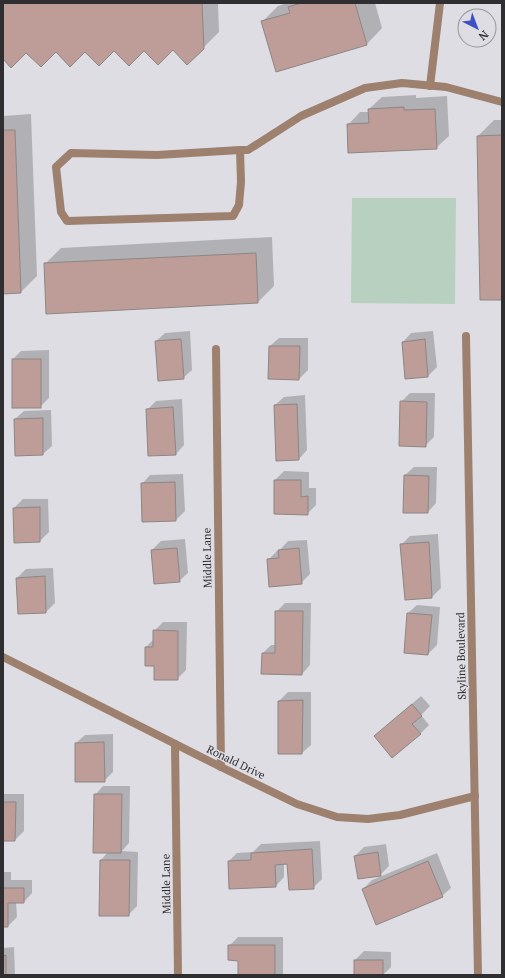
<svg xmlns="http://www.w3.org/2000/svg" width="505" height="978" font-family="'PT Serif',serif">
<rect width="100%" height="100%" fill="#dedde3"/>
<polygon fill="#b8d0c0" points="352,198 456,198 455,304 351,303"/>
<g fill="#0003">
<polygon points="3,3 218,3 219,32 187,64 173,49 26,51 3,58"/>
<polygon points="287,3 375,3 382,28 367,44 262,22 278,6"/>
<polygon points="416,95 416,98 447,96 449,136 436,148 348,125 360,112 369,112 369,109 382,97"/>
<polygon points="31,114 37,276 21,292 3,293 3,116"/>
<polygon points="494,120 502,120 502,299 478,136"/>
<polygon points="272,237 274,286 258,302 45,264 61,248"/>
<polygon points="190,331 192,370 183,378 156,341 165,333"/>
<polygon points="433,331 437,367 428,376 406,378 403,342 411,333"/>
<polygon points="279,338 308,338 308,370 299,379 270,346"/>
<polygon points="49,350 49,398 40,407 13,359 21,351"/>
<polygon points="410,393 435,393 434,437 425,446 401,402"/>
<polygon points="305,395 307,450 299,459 275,405 284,397"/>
<polygon points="182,399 184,445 176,454 147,410 156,401"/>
<polygon points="51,410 52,446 43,454 15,419 24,411"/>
<polygon points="414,467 437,467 436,503 428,512 405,475"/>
<polygon points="284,471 309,472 309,488 316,488 316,505 307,514 275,480"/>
<polygon points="183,474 185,511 176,520 143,521 142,484 150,475"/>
<polygon points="23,499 48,499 49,532 40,541 14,508"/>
<polygon points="438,534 441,588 432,597 406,599 401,545 410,536"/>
<polygon points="185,539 188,573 179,581 152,550 161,541"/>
<polygon points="307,540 310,574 301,583 268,560 277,551 279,551 288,541"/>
<polygon points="53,568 55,603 46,612 19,613 17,578 26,569"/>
<polygon points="285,603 311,603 310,665 302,674 263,653 271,645 276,645 276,612"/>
<polygon points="417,605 440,607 437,645 428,654 408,613"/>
<polygon points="163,622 187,622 186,670 177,679 155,665 146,647 154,639 154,631"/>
<polygon points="288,692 311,692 311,745 302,753 279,753 279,701"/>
<polygon points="421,696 430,706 421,715 429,725 420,734 375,736"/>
<polygon points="113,734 113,772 104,781 76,743 85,735"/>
<polygon points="103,786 130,786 129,843 122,851 138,852 137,906 128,915 101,860 108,852 95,795"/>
<polygon points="3,794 24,794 24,831 15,840 3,840"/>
<polygon points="320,841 322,879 313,888 288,863 284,864 284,877 276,886 229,861 237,853 253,852 261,844"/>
<polygon points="386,844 389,866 380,875 355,856 364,847"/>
<polygon points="437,853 451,888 442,896 363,889 372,880"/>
<polygon points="3,872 11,872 11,880 32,880 32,893 24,902 16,902 17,917 8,926 3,926"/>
<polygon points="238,937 283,937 283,975 239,975 239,960 229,946"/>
<polygon points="14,947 15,975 3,975 3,948"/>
<polygon points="364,951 391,952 391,967 383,975 355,975 355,960"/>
</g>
<g fill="#be9d98" stroke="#8c8685">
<polygon points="3,3 202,3 204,49 187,65 173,50 158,65 144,51 129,66 114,51 99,66 85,52 70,67 56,52 41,67 26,53 11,68 3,59"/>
<polygon points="301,3 355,3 367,45 276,72 261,21 290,13 288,7"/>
<polygon points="404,107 404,110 435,109 437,149 348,153 347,124 369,123 368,109"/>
<polygon points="3,130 15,130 21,293 3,294"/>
<polygon points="502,135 502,300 480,300 477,136"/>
<polygon points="256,253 258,303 46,314 44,263"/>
<polygon points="181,339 184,379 158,381 155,341"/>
<polygon points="425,339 428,377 405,379 402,342"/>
<polygon points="269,346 300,346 299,380 268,379"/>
<rect x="12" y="359" width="29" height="49"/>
<polygon points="400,401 427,402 426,447 399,446"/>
<polygon points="297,404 299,460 276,461 274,405"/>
<polygon points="173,407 176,455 148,456 146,409"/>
<polygon points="43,418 43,455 15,456 14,419"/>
<polygon points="404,475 429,476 428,513 403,513"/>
<polygon points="274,480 301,480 301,497 308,496 308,515 274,514"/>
<polygon points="175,482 176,521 142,522 141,483"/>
<polygon points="40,507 40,542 14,543 13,508"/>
<polygon points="429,542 432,598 405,600 400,544"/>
<polygon points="177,548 180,582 154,584 151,550"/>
<polygon points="299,548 302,584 269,587 267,559 279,558 278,550"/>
<polygon points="45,576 46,613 18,614 16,578"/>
<polygon points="275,611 303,611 302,675 261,674 262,653 275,653"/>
<polygon points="407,613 432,615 428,655 404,653"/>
<polygon points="153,630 178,631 178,680 154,680 154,666 145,666 145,647 153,647"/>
<polygon points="303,700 302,754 278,754 278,701"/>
<polygon points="412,704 422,716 412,724 421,734 392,758 374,736"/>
<polygon points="104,742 105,782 75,782 75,743"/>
<polygon points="94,794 122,794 121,853 93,853"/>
<polygon points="3,802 16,802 15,841 3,841"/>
<polygon points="312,849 314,889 289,890 287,864 275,865 276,887 229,889 228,861 251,860 251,853"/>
<polygon points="378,852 381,876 358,879 354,856"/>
<polygon points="100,860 130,860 129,916 99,916"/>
<polygon points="428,861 443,897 376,925 362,889"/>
<polygon points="3,888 24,888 24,903 8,903 8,927 3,927"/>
<polygon points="228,945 275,945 275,975 238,975 238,961 228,960"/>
<polygon points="6,955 6,975 3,975 3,956"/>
<rect x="354" y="960" width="29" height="15"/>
</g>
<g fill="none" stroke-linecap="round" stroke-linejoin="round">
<g stroke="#9d806d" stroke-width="8">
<polyline points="430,86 440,3"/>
<polyline points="240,150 241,182 239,205 233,216 67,221 61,212 56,167 71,153 157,155 240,150 248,150 301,116 365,88 402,83 446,87 502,102"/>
</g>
<g stroke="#9d806d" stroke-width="8">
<polyline points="466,336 478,975"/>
<polyline points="216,349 221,767"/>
<polyline points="3,657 221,767 297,804 337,817 368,819 400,815 475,796"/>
<polyline points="175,744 178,975"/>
</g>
</g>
<g text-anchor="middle" stroke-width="3" stroke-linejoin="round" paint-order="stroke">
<g font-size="11" fill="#2f2e31" stroke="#dedde3">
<text transform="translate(207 558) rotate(-91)" y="4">Middle Lane</text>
<text transform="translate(461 656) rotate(-91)" y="4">Skyline Boulevard</text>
<text transform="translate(236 762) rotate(26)" y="4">Ronald Drive</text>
<text transform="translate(166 884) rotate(-91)" y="4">Middle Lane</text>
</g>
</g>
<rect width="505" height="978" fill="none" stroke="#2f2e31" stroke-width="8"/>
<g transform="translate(477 28) rotate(138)"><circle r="19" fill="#dedde3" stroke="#98979c"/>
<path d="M0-3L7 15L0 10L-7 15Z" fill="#3f50c3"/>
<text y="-6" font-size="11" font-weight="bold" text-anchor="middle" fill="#2f2e31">N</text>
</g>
</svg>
